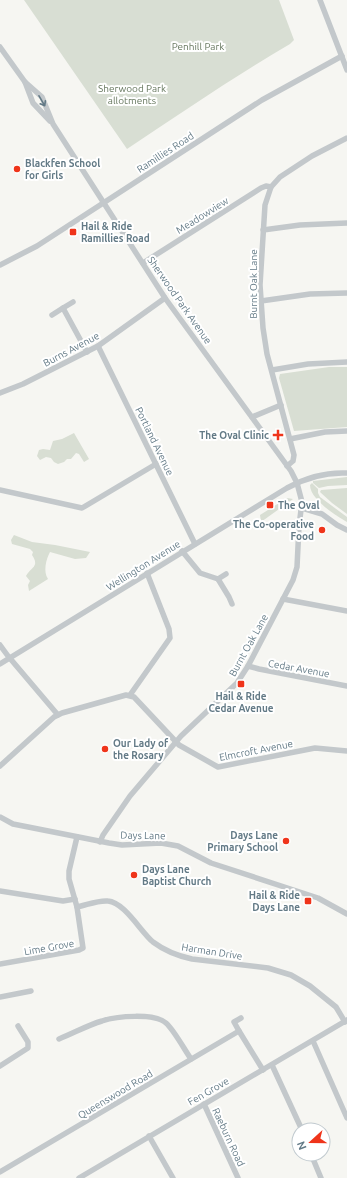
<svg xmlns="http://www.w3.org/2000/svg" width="347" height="1178" font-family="Ubuntu,sans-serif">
<rect width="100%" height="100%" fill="#f6f6f2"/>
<g fill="#d8ded3">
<path d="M24,0H279L294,40L290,44C234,77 181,113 127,149Z"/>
<polygon points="329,367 347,367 347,427 294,431 281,385 279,378 280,374"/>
<polygon points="74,433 89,459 84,462 79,454 76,453 71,459 67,459 64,462 58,464 54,462 51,458 46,457 40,460 37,456 39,450 43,449 50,450 53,441 62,439"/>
<polygon points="347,477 347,485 328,486 319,488 313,483 313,481"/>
<path d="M312,483L318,489V493L320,497L347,517V522C335,515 310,499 310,485Z"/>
<polygon points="347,488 347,514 332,503 320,492 321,490"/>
<polygon points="287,498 293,499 261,522 260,515"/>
<path d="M14,535L32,542L55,545L90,552L86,558L75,559L50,552C46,559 43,572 48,579L29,591L28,585L30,581L26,576C31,567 40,567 32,555L33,552L30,549L12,544L11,540Z"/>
</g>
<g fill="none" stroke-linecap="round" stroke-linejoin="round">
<g stroke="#c3c8cb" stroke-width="5.5">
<polyline points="320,0 347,70"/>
<polyline points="0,47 25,82 33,103 50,121"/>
<polyline points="25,82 42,97 53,124 165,298 291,471 297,483 302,502 299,526 297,567 293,580 248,666 237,683 181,736 130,796 103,835 100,842"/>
<polyline points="263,230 300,225 347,223"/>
<polyline points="143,263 261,188 266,186 271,187"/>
<polyline points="0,265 37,246 262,100 342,56"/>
<polyline points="261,301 310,294 347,293"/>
<polyline points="63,308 73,302"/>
<polyline points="52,315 63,308 87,352"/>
<polyline points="98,346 195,544"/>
<polyline points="272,370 308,364 347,362"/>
<polyline points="0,393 23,384 98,346 165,298"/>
<polyline points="252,417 281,405"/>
<polyline points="290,439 325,432 347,431"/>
<polyline points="287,466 293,461 294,455 267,354 263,328 260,285 265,205 271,187 280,177 312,156 347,138"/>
<polyline points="0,490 82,508 156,464"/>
<polyline points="302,508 322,514 337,525 347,530"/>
<polyline points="182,551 200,573 218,579 226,574"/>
<polyline points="218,579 229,597 232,604"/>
<polyline points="283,599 347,611"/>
<polyline points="0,645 8,656 58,715"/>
<path d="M0,664L287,488C305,478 325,472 347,473"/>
<polyline points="248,666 259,669 347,686"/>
<polyline points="130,695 170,638 169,629 147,573"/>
<polyline points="0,766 54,717 62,713 126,695 134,697 179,745 218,767 315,748 347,751"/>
<polyline points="0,817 13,824 109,843 122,845 161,843 178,846 211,863 318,898 347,914"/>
<polyline points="0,891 63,901 75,899"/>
<path d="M77,907C87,905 98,900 108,901C124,902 141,932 153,942C165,951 178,956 192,959L268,968L291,975L310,986L336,1007L345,1022"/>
<polyline points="0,964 79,950 83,948 77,907 69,879 69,871 77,837"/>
<polyline points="0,997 31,991"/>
<polyline points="239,1031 234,1022 241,1018"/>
<path d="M59,1039C74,1033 88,1025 102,1021C117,1016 154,1013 166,1023C174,1030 184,1049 191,1059"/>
<polyline points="313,1041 347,1118"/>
<polyline points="272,1065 302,1130"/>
<polyline points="0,1066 28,1048 28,1042 18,1026"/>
<polyline points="204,1104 238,1178"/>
<polyline points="149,1136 173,1178"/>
<polyline points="311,1154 321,1178"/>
<polyline points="0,1172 239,1031 263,1070"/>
<polyline points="79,1178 347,1020"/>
</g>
</g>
<defs><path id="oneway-shaft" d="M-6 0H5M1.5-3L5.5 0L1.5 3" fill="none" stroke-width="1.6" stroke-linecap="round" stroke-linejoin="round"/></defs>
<use stroke="#637a86" href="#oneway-shaft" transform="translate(42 101) rotate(60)"/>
<g fill="#ef341a" stroke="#fff" stroke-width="1.5">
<circle cx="17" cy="169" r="4"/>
<rect x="69" y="228" width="8" height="8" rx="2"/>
<path d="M276 429h4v4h4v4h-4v4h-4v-4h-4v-4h4z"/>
<rect x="266" y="501" width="8" height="8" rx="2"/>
<circle cx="322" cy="530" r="4"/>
<rect x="237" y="680" width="8" height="8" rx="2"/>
<circle cx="105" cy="749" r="4"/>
<circle cx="286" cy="841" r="4"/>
<circle cx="134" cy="875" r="4"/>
<rect x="304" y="897" width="8" height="8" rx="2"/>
</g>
<g text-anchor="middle" stroke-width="4" stroke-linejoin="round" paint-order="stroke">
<g font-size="10" fill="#66775e" stroke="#fff">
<text x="198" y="50">Penhill Park</text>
<text x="132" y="92">Sherwood Park<tspan x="132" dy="12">allotments</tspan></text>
</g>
<g font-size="10" fill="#637a86" stroke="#fff">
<text transform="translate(165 152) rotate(-33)" y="4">Ramillies Road</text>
<text transform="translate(202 215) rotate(-32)" y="4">Meadowview</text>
<text transform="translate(253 284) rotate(-90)" y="4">Burnt Oak Lane</text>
<text transform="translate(180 300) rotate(55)" y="4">Sherwood Park Avenue</text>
<text transform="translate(71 349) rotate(-28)" y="4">Burns Avenue</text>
<text transform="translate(155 441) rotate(64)" y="4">Portland Avenue</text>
<text transform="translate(143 565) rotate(-32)" y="4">Wellington Avenue</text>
<text transform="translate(248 645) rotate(-61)" y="4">Burnt Oak Lane</text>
<text transform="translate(299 668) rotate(10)" y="4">Cedar Avenue</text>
<text transform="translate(256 750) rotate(-11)" y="4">Elmcroft Avenue</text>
<text transform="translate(143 835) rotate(1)" y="4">Days Lane</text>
<text transform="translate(49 947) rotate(-10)" y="4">Lime Grove</text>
<text transform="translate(212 951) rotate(9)" y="4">Harman Drive</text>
<text transform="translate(208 1091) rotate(-30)" y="4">Fen Grove</text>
<text transform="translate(115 1094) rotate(-31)" y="4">Queenswood Road</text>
<text transform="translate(229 1137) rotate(65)" y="4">Raeburn Road</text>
</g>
<g font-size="10" font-weight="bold" fill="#637a86" stroke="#fff" text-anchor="start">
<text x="25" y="167">Blackfen School<tspan x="25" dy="12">for Girls</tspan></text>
<text x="81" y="230">Hail &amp; Ride<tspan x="81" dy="12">Ramillies Road</tspan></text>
<text x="269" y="439" text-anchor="end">The Oval Clinic</text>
<text x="278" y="509">The Oval</text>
<text x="314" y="528" text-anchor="end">The Co-operative<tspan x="314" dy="12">Food</tspan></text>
<text x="241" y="700" text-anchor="middle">Hail &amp; Ride<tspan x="241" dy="12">Cedar Avenue</tspan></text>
<text x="113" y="747">Our Lady of<tspan x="113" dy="12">the Rosary</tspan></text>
<text x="278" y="839" text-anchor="end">Days Lane<tspan x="278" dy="12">Primary School</tspan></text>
<text x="142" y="873">Days Lane<tspan x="142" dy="12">Baptist Church</tspan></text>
<text x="300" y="899" text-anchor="end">Hail &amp; Ride<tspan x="300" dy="12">Days Lane</tspan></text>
</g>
</g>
<g transform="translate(311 1142) rotate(249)"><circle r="19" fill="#ffffff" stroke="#c1cacf"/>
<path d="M0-3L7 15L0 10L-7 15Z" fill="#ef341a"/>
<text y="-6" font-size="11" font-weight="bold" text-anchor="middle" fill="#637a86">N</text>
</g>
</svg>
